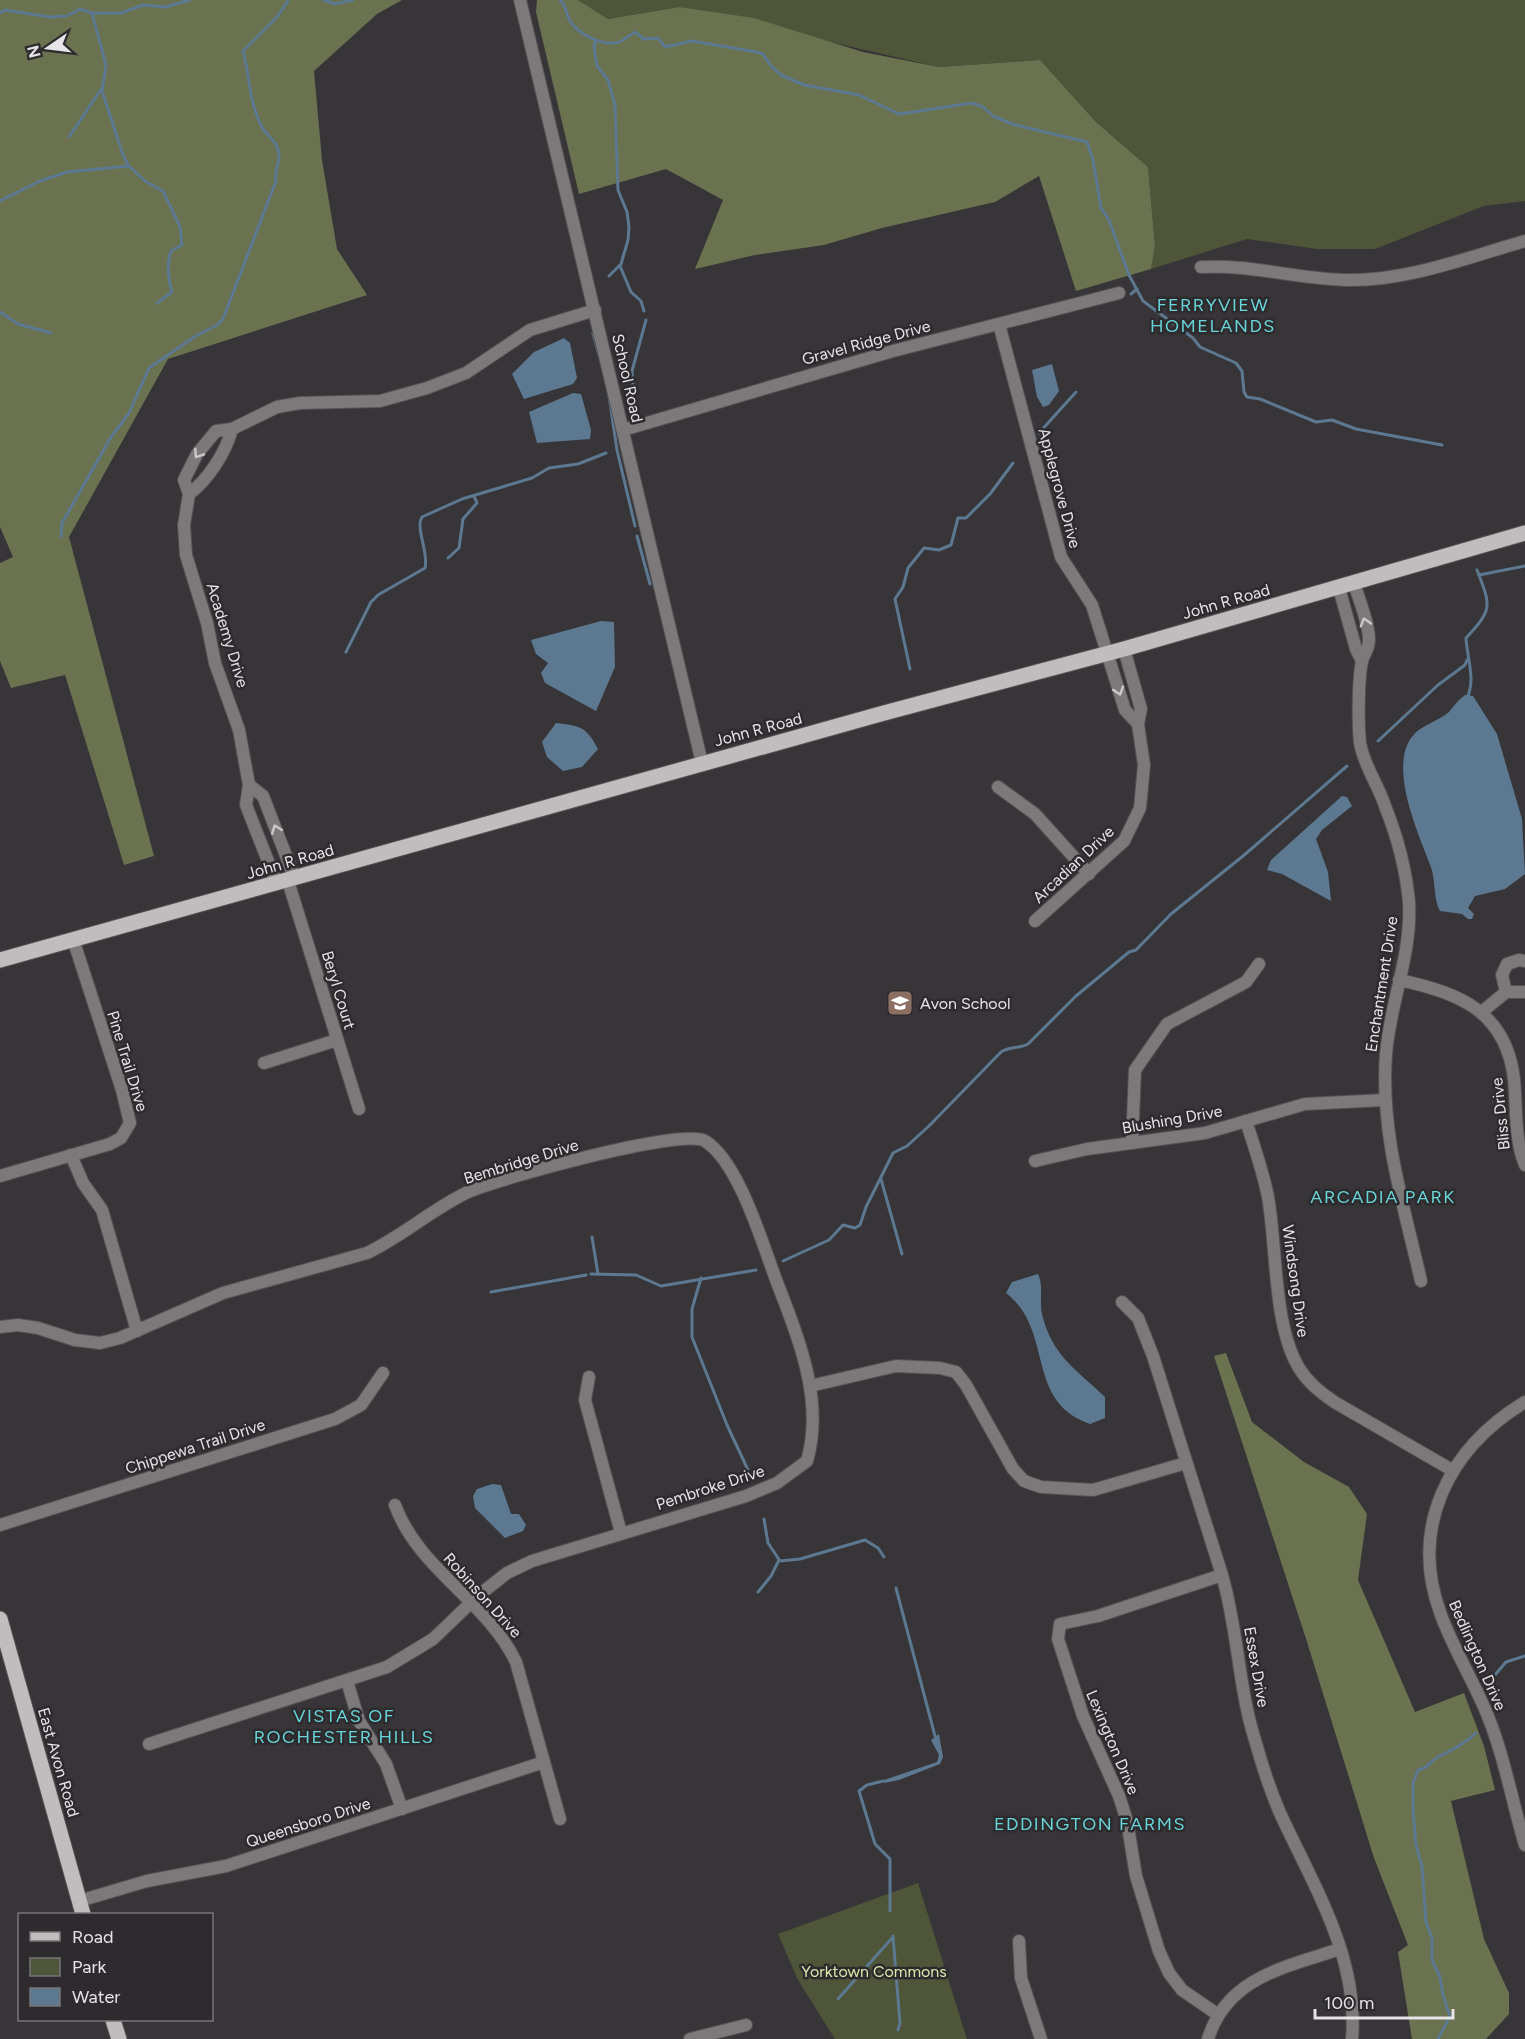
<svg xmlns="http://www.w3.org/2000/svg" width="1525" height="2039" font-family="Figtree,sans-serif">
<rect width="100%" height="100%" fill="#373538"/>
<g fill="#4e5539">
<polygon points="578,0 1525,0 1525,201 1484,206 1375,249 1317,249 1247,239 1151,269 1155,246 1148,167 1096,122 1040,60 939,67 679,7 608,19"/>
<polygon points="918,1883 967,2039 835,2039 798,1980 778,1934"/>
</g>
<g fill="#6a7250">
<polygon points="0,0 402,0 377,14 314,71 322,160 337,249 367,295 168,359 69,537 154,856 124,865 65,675 11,688 0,661 0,563 13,557 0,527"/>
<polygon points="537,0 578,0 608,19 679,7 754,18 863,52 939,67 1040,60 1096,122 1148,167 1155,246 1151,269 1076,291 1039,176 995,202 882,228 824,245 755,255 695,269 723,200 666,169 579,194 536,12"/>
<polygon points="1226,1353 1252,1422 1304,1462 1349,1487 1367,1514 1358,1580 1415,1712 1464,1693 1484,1746 1495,1790 1451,1801 1484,1939 1509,1993 1509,2014 1486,2039 1412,2039 1398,1952 1408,1945 1374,1858 1307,1642 1214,1356"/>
</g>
<g fill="#5c7991">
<polygon points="564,338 570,343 577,378 573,384 524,399 512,374 534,352"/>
<polygon points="1052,364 1059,391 1049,405 1043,407 1037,397 1032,370"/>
<polygon points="573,393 581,394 591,430 590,439 537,443 529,412"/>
<polygon points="601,621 614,622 615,667 596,711 545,683 541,673 548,663 536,654 531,640"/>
<path d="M1465,695L1473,696L1497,734L1522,819L1525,874L1505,889L1475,896L1468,908L1474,914L1472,919H1468L1462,914L1440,911C1433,898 1436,882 1431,867C1419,835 1389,770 1411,738C1420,725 1437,722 1449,712C1454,706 1458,700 1465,695Z"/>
<path d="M556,723C580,726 586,726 598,749L582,767L563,771L547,757L542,742Z"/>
<polygon points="1342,796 1347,797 1352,806 1322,830 1316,839 1328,872 1331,901 1282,874 1267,870 1271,860"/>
<path d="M1038,1274C1044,1287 1039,1299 1042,1314C1052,1356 1076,1369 1105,1397V1418L1090,1424C1024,1401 1055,1331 1006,1293L1012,1282Z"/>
<polygon points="492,1484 501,1485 511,1514 519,1514 526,1525 523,1531 505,1538 475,1508 473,1496 477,1489"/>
<polygon points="939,1734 943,1757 940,1764 899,1780 884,1783 884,1780 937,1762 939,1755 931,1740"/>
</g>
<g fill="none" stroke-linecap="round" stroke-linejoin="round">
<g stroke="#5c7991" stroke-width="3">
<polyline points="324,0 335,4 353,0"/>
<path d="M560,0C567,6 565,13 570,21C578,34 603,47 619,42C625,40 629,35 635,32L644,39L658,38L665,47L692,41L757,52L763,54L771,66L781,75L804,85L859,95L899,114L972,103L983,107L993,116L1012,124L1087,142L1093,160L1101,208L1109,220L1129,275L1143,301L1193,338L1200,347L1236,363L1242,371L1244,392L1247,397L1260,399L1316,422L1332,420L1356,429L1442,445"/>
<polyline points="0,13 5,10 50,17 67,16 80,9 92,13 121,13 143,5 165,7 190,0"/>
<path d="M92,13L106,65L102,91L123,155L128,165L145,181L163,191L180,227L182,245L171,251C166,265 168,278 172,292L157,303"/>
<polyline points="596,40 594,47 597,66 608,80 615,105 618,190 627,212 629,227 628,240 621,264 609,276"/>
<polyline points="69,137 102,88"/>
<polyline points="0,201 40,181 67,172 129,166"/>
<polyline points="620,266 631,292 641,301 644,311"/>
<polyline points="1131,294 1137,289"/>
<polyline points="0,312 18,324 51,333"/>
<polyline points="593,333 599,355"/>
<polyline points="609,396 617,450 635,526"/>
<polyline points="634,401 632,371 646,320"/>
<polyline points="1039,433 1076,392"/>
<polyline points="637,536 650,584"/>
<path d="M61,537L62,523L111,437L129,413L149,368L194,337L217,325L223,319L276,181C274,170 280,163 279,154C278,141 267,137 262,127C249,103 250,77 243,51L277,17L288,1"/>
<polyline points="448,558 459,548 463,519 477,503 474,496"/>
<polyline points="1479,575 1525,566"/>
<path d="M346,652L371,602L378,595L425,568C429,553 415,527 422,517L462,499L532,478L549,468L578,464L606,453"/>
<polyline points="910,669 895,599 903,587 908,568 924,548 939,550 951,545 958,518 966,518 990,494 1013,463"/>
<path d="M1467,698C1476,680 1467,658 1466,638C1493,609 1491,606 1477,570"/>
<polyline points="1378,741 1438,685 1465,665 1467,660"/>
<polyline points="881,1179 902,1254"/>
<polyline points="592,1237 598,1274"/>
<path d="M783,1261L829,1240L843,1225L855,1228L860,1225L866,1207L893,1153L907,1146L929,1126L1001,1052C1010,1046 1019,1049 1028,1044L1076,996L1129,952L1136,950L1171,914L1243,856L1347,766"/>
<polyline points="591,1274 636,1275 661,1286 756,1270"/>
<polyline points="701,1278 692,1309 692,1337 727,1425 748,1470"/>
<polyline points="491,1292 586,1275"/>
<polyline points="764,1519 768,1543 780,1561 800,1559 865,1540 878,1548 884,1557"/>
<polyline points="896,1588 935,1736"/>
<polyline points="758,1592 771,1576 779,1560"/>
<polyline points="1494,1676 1506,1662 1525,1656"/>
<polyline points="883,1781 867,1785 859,1791 875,1844 890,1859 890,1911"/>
<polyline points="893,1936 900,2023 898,2030"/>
<polyline points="838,1999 892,1938"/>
<path d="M1438,2039L1450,2016L1443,1995L1440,1977L1432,1960V1938L1426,1922L1422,1866L1416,1845L1413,1810V1783L1418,1770C1429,1768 1429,1762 1438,1757C1452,1750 1464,1744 1476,1733"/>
</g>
<defs>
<g id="minor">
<polyline points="520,0 702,763"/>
<path d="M1201,267C1251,264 1301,280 1351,280C1410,280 1469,257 1525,241"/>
<polyline points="999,324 1061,557 1092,605 1125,710 1138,724"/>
<polyline points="623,430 893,351 1119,293"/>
<path d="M189,494C208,480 226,452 232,429"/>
<path d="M1354,583C1359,600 1369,623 1369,640C1369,649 1364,654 1362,661C1358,680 1358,724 1360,743C1364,766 1378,784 1385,806C1397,836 1406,870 1409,902C1412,954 1390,1003 1386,1054C1380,1132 1404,1206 1421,1281"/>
<polyline points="1339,588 1356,649 1362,661"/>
<polyline points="249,785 263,796 295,879"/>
<polyline points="998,787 1035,814 1089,874"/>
<polyline points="288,881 359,1109"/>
<polyline points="277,884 246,805 249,785 239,730 215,663 207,623 186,555 184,525 189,494 184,480 197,454 216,431 232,429 277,407 300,403 380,401 427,388 466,373 530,330 595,310"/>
<polyline points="1035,921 1124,841 1140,808 1144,765 1138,724 1141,709 1124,649"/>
<path d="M1399,980C1458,992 1506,1011 1514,1079C1517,1109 1514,1137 1525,1165"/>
<polyline points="1506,992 1502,975 1507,964 1519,960 1525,961"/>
<polyline points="1483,1011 1506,992 1525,992"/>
<polyline points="264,1063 337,1040"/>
<path d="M1246,1121C1254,1146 1263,1171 1268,1197C1277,1247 1273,1325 1299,1368C1308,1383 1322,1394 1336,1403L1452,1470"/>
<polyline points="1132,1143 1135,1070 1167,1024 1246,982 1259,964"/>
<polyline points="71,1155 83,1183 102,1210 137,1331"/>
<polyline points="1035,1161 1087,1149 1205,1133 1305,1104 1384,1100"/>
<polyline points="0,1176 110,1144 121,1138 130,1123 122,1090 73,939"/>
<path d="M1122,1302L1138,1318L1153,1356L1222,1575C1238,1629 1238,1686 1255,1740C1262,1765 1270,1790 1280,1813C1313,1885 1359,1957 1352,2039"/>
<path d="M0,1327L18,1325L38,1328L75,1340L100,1343L120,1338L223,1293L367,1253C403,1236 432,1209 468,1192C498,1179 682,1127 705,1141C738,1161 762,1242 775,1277C797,1335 825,1399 807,1461L777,1483L746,1496L532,1561L507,1573L479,1595L433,1639L387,1667L149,1744"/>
<polyline points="589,1377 585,1400 621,1533"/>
<polyline points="810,1386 896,1366 940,1368 956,1372 966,1385 1013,1469 1024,1481 1041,1487 1093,1490 1186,1463"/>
<path d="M1525,1402C1449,1448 1408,1527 1441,1615C1453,1648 1473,1680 1487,1714C1504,1755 1512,1801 1525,1845"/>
<path d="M395,1505C418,1569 487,1601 516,1662L560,1819"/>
<polyline points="0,1525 335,1419 361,1405 383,1373"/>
<polyline points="347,1681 359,1721 386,1764 402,1809"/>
<polyline points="79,1901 147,1881 226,1866 544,1762"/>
<polyline points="1019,1941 1021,1978 1041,2039"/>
<polyline points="1217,2014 1182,1990 1169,1973 1159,1951 1136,1876 1127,1821 1119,1796 1083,1716 1058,1639 1060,1624 1098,1616 1222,1575"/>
<polyline points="690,2039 746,2025"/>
<path d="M1208,2039C1227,1977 1286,1967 1340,1949"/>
</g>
<g id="major">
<polyline points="0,960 884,713 1124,649 1525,533"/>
<polyline points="0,1619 83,1914"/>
<polyline points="113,2020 119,2039"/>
</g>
</defs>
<use href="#minor" stroke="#535154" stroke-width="14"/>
<use href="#major" stroke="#535154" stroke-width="17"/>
<use href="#minor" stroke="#7c797a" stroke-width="12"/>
<use href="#major" stroke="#c1bcbd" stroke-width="15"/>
</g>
<defs><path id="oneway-chevron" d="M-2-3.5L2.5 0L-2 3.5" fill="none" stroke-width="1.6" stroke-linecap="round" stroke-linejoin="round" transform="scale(1.5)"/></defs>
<g stroke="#ccc9cb">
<use href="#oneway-chevron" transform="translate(198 454) rotate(123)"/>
<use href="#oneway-chevron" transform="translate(1365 622) rotate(-106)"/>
<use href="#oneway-chevron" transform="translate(1119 691) rotate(72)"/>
<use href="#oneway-chevron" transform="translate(276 829) rotate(-111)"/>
</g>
<defs>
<symbol id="school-square" viewBox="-11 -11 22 22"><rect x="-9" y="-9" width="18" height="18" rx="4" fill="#8d6e63" stroke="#2d2b2e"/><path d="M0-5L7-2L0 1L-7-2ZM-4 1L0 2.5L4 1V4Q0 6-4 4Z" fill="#fff"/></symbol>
</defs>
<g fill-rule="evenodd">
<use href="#school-square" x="885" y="988" width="30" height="30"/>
</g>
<g text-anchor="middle" stroke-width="5" stroke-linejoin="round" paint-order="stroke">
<g font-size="16" fill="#e6e4e6" stroke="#2d2b2e">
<text transform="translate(866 342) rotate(-15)" y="6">Gravel Ridge Drive</text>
<text transform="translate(628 378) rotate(77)" y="6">School Road</text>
<text transform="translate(1060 488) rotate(75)" y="6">Applegrove Drive</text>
<text transform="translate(1226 601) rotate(-16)" y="6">John R Road</text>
<text transform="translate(228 635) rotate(73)" y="6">Academy Drive</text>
<text transform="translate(758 729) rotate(-15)" y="6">John R Road</text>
<text transform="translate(290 861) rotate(-16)" y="6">John R Road</text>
<text transform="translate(1073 864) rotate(-43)" y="6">Arcadian Drive</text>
<text transform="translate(1381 984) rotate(-81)" y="6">Enchantment Drive</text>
<text transform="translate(339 990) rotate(73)" y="6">Beryl Court</text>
<text transform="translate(128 1061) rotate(73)" y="6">Pine Trail Drive</text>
<text transform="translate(1500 1114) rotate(-96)" y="6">Bliss Drive</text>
<text transform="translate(1172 1119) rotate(-10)" y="6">Blushing Drive</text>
<text transform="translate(521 1161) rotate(-17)" y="6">Bembridge Drive</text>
<text transform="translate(1296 1281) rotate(82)" y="6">Windsong Drive</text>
<text transform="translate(195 1446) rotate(-18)" y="6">Chippewa Trail Drive</text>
<text transform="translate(710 1487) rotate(-18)" y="6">Pembroke Drive</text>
<text transform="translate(483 1595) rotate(48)" y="6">Robinson Drive</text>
<text transform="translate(1478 1655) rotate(66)" y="6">Bedlington Drive</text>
<text transform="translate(1257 1667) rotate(80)" y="6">Essex Drive</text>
<text transform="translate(1113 1742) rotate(67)" y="6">Lexington Drive</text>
<text transform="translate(59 1762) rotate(74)" y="6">East Avon Road</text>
<text transform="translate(308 1822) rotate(-18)" y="6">Queensboro Drive</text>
</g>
<g font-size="16" fill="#e6e4e6" stroke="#2d2b2e" text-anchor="start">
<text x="920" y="1009">Avon School</text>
</g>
<g font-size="16" fill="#dbe9ac" stroke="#2d2b2e">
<text x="874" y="1977">Yorktown Commons</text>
</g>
<g font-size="18" letter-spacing="1.5" fill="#68d5d8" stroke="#2d2b2e">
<text x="1213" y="311">FERRYVIEW<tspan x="1213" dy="21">HOMELANDS</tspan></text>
<text x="1383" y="1203">ARCADIA PARK</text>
<text x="344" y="1722">VISTAS OF<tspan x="344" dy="21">ROCHESTER HILLS</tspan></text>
<text x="1090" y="1830">EDDINGTON FARMS</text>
</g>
</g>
<rect x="18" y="1913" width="195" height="108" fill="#2d2b2e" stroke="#777578" stroke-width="1.5"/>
<rect x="30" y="1932" width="30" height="9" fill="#c1bcbd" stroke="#777578" stroke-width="1.5"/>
<text x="72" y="1943" font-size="18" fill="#e6e4e6">Road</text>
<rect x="30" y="1958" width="30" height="18" fill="#4e5539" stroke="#777578" stroke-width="1.5"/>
<text x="72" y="1973" font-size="18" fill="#e6e4e6">Park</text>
<rect x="30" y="1988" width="30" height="18" fill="#5c7991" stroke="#777578" stroke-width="1.5"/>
<text x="72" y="2003" font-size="18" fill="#e6e4e6">Water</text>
<g transform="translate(48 48) rotate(256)" stroke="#2d2b2e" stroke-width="4.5" paint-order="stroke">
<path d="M0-4.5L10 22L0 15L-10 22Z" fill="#e6e4e6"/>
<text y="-9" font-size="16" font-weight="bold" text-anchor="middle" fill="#e6e4e6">N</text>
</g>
<path d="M1315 2009v9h138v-9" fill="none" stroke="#e6e4e6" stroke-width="3"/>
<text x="1324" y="2009" font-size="18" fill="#e6e4e6" stroke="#2d2b2e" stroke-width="4.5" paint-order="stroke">100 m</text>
</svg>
